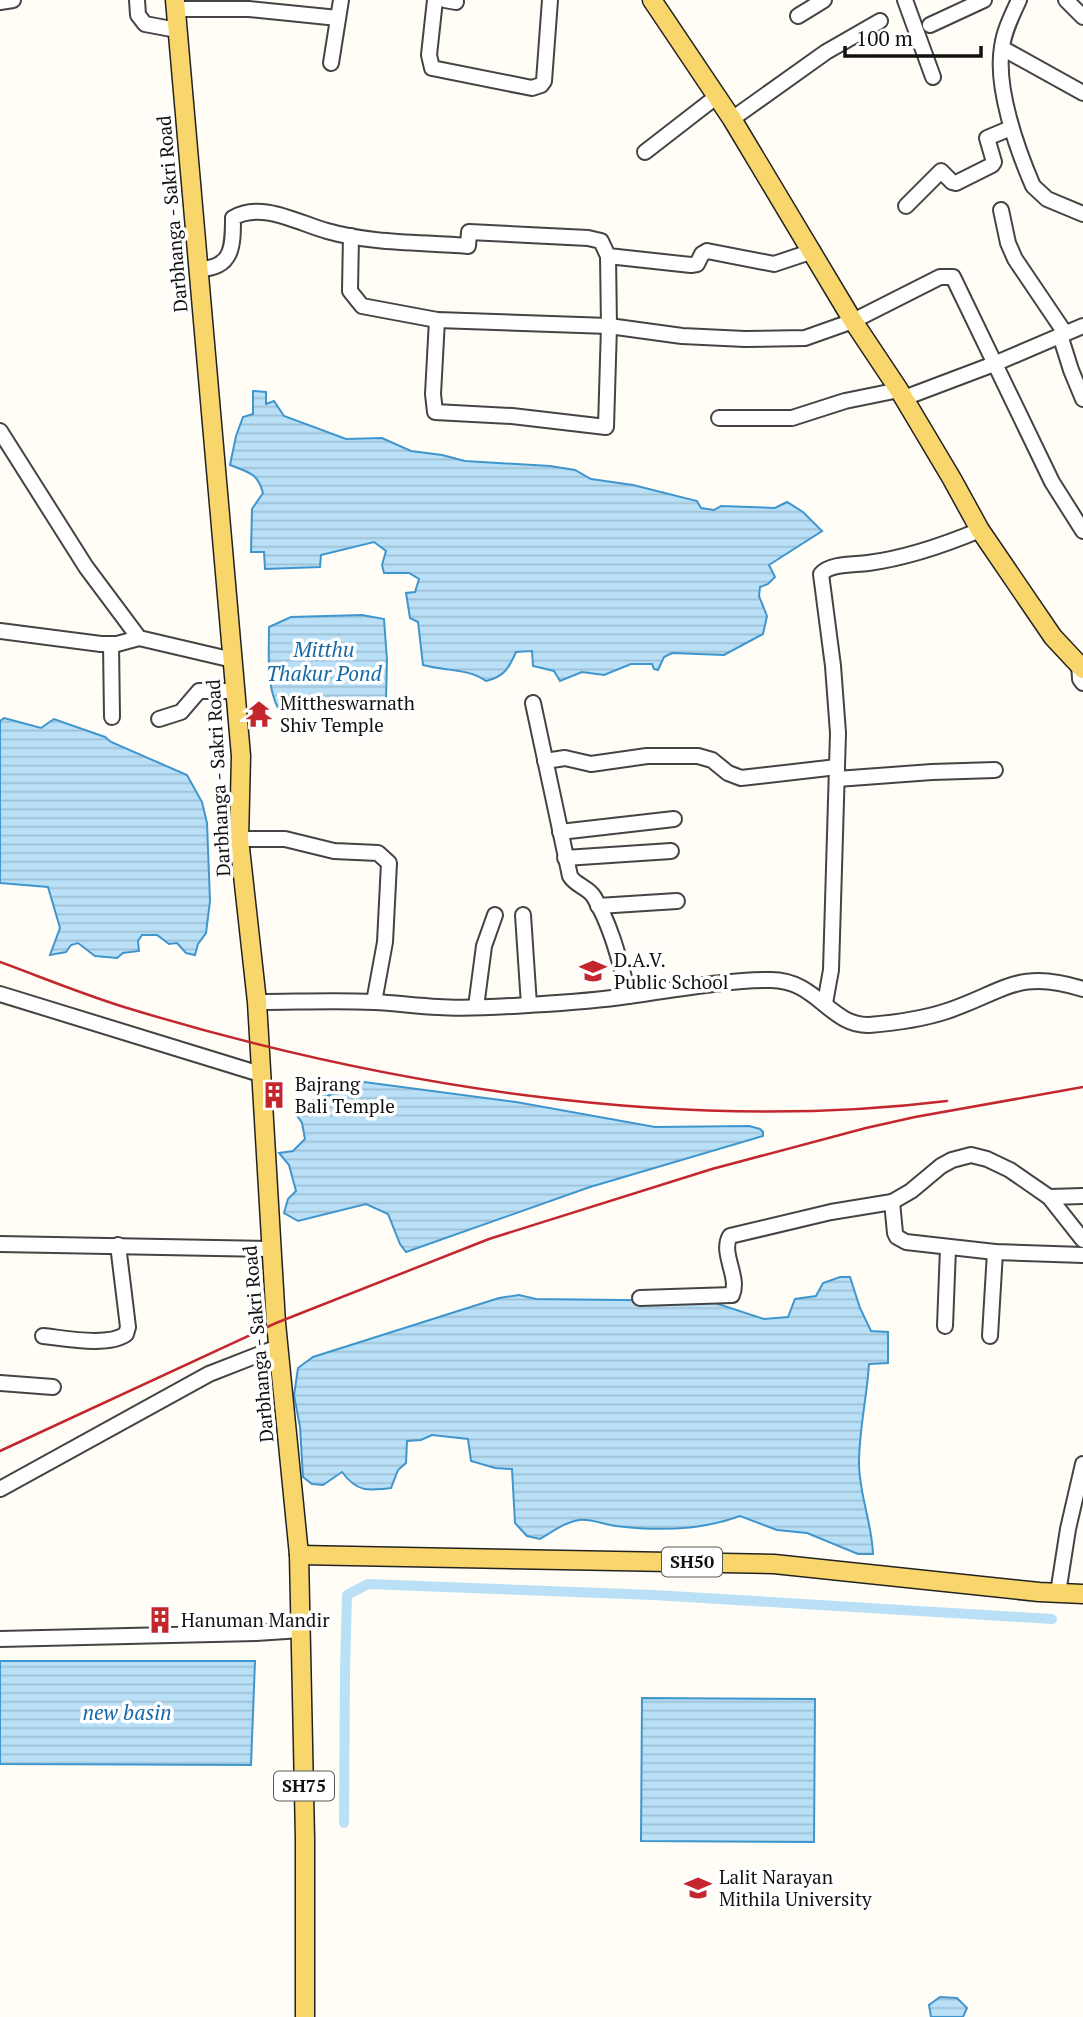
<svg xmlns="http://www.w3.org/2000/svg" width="1083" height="2017" font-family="'PT Serif',serif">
<defs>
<pattern id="water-rules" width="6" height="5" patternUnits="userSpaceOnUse" patternTransform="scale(1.75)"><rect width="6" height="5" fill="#b9e0f7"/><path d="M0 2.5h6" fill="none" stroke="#9ebfd3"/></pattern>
</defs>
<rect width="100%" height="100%" fill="#fffdf5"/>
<g fill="url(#water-rules)" stroke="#3f96cf" stroke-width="2">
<path d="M253,391L266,392V404L274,401L284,416L346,439L382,438L411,451L442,455L465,461L550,466L575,470L591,479L633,485L697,501L701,508L714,510L721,506L775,508L787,502L803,512L822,531L769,565L775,577L768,584L760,587L759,596L767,616L763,634L724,655L672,653L664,657L658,670L654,669L652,664H631L604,675L582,672L560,681L554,671L533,666L532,651L516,652C509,668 504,677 486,681C468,668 444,671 423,665L418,622L410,618L406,593L415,592L419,579L409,573H384L382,565L386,551L374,542L321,555L320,567L265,569L264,552H251L252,509L263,493C257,472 249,473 230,465L236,436L243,417L253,414Z"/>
<path d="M362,615L384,619L387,660L386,699L360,706L279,710C266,687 269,654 269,627L291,617Z"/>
<polygon points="4,718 41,728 54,719 105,737 111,742 187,775 202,802 207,823 210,901 206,933 198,944 195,955 186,953 177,943 169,944 157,935 142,935 138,941 139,951 123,953 117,958 95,956 78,943 71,945 66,952 50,955 60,928 48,887 0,883 0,721"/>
<path d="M364,1082L516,1102L655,1127L749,1126L760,1129L763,1132V1136L590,1187L406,1252L400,1244L388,1214L366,1204L298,1221L284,1213L288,1199L296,1191L289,1165L279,1153L293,1151L305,1139L302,1123L296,1114C318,1087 339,1101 364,1082Z"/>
<path d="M840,1277H850L860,1308L871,1331L888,1332V1363L869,1364C867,1397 859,1430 859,1463C859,1494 872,1523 873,1554H858L807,1533L777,1530L740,1516C700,1531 657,1531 616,1526C605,1525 590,1518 579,1520C565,1522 552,1532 540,1539L527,1536L515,1523L512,1469L495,1468L471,1461L468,1439L432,1435L421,1440L407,1441L406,1463L398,1470L391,1488C367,1491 357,1492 342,1472L323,1485L312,1484L303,1477L300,1427L294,1395L298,1368L313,1357L499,1298L519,1295L536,1299L709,1301L764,1319L788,1317L795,1299L816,1296L823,1283Z"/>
<polygon points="0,1661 255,1661 251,1765 0,1764"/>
<polygon points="642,1698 815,1699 814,1842 641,1841"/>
<polygon points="940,1997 957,1998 967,2008 963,2017 931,2017 929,2005"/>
</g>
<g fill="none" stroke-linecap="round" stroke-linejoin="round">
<polyline stroke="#b9e0f7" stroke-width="10" points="344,1823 345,1671 347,1595 368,1584 654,1595 1052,1619"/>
<defs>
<g id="minor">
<polyline points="137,0 138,15 145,24 177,30"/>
<polyline points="435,0 429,55 432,68 532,88 541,85 544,81 550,0"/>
<polyline points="445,0 456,2"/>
<polyline points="905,0 933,77"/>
<path d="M1019,0C1012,15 1004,31 1002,47C995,87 1017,149 1033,186L1047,199L1083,214"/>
<polyline points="1066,0 1083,17"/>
<polyline points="0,2 13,0"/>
<polyline points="175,9 249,9 338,18"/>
<polyline points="798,16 824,0"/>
<polyline points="930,25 984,0"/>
<polyline points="1002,48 1083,93"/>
<polyline points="331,63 341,0"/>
<polyline points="732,119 826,52 880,21"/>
<polyline points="645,152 716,97"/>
<polyline points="906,206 941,171 952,182 956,183 992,165 994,162 987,138 1011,128"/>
<polyline points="1001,210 1008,243 1015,259 1065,333"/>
<polyline points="351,236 350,291 362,306 437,320 609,326 682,336 745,339 805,338 853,321 940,277 953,277 1052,482 1083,531"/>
<path d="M198,269C233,269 233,246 233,218C261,201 298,223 327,231C373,244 421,242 468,246L469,232L588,238L601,241L608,256L691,265L697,264L702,254L707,251L774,264L813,251"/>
<polyline points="437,320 433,394 435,412 512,416 606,427 609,326 608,256"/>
<polyline points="1060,335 1071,370 1083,399"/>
<polyline points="904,398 994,364 1083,326"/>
<polyline points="719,418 792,418 845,401 899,390"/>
<polyline points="0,431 86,567 139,638 233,660"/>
<polyline points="0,631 101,644 117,644 139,638"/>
<polyline points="111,644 112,717"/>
<polyline points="1082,663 1079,663 1080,679 1083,683"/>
<path d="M533,703L570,876C576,886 588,887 594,897C612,927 620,963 629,996"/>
<polyline points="159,719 181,712 199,691 235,691"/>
<polyline points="545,761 565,758 591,764 647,756 698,756 712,760 728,773 741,778 837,767"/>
<polyline points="837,779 932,772 995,770"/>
<polyline points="560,832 674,819"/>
<polyline points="239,839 285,839 334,851 378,853 389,863 385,942 374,1002"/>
<polyline points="565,858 671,851"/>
<polyline points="598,906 677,901"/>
<polyline points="523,915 529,1005"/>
<polyline points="0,994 260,1074"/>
<path d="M257,1002C296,1002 335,1000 374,1002C395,1003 417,1006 438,1007C467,1009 498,1007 528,1005C561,1003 595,1001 628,996C675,990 723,980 771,980C817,980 830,1026 869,1025C894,1023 923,1019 947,1011C1004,992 1018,968 1083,989"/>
<path d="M825,1003L831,970L838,733L833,666L821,574C831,563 854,565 868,563C907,558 944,545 980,530"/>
<polyline points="476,1007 484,946 495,915"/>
<polyline points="1049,1197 1083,1196"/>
<polyline points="892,1202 895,1233 897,1237 906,1242 995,1252 1083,1255"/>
<polyline points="0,1244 271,1249"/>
<path d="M640,1298L732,1295C740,1277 720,1253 730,1236L831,1212L892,1202L911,1191L941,1166L952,1160L971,1155L987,1159L1010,1170L1049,1197L1083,1240"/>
<polyline points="945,1326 948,1248"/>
<path d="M43,1336C64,1338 108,1347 126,1334L128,1327L118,1245"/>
<polyline points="990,1336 995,1252"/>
<polyline points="0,1383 53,1387"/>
<polyline points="0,1489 209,1374 278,1347"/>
<polyline points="1058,1593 1068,1529 1083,1464"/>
<polyline points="0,1639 256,1633 301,1630"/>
</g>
<g id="major">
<polyline points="175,0 241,756 239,839 257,1002 276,1323 299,1555 305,1839 305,2017"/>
<polyline points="652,0 732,119 853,321 899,390 952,479 980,530 1053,637 1083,669"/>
<polyline points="299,1555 774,1564 1039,1592 1083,1594"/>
</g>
</defs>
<use href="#minor" stroke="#444" stroke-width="18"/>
<use href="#major" stroke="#222" stroke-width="21"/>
<use href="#minor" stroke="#fff" stroke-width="14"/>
<use href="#major" stroke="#f9d66b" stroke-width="18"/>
<g stroke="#c4262e" stroke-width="2.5">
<path d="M0,962C41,977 82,994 124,1007C382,1086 678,1134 947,1101"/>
<polyline points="0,1451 276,1323 489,1239 712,1169 866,1128 915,1117 1083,1087"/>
</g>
</g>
<defs>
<symbol id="temple-bare" viewBox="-9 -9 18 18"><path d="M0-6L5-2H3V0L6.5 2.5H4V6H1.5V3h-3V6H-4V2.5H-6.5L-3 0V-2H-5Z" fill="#c4262e" stroke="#fff" stroke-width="2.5" paint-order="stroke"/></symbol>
<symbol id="school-bare" viewBox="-9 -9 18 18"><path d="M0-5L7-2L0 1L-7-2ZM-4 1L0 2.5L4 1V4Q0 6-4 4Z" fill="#c4262e" stroke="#fff" stroke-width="2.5" paint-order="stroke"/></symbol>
<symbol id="building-bare" viewBox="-9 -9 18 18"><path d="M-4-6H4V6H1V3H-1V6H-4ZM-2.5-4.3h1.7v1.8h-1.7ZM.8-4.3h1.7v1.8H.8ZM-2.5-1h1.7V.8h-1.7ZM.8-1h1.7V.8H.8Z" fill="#c4262e" stroke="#fff" stroke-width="2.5" paint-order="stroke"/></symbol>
<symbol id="university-bare" viewBox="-9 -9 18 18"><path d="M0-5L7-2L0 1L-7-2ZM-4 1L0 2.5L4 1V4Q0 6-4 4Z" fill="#c4262e" stroke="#fff" stroke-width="2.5" paint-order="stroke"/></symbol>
</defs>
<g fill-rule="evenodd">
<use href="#temple-bare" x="240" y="695" width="38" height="38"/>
<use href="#school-bare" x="574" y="952" width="38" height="38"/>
<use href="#building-bare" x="255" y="1076" width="38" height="38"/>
<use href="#building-bare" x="141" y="1601" width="38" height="38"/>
<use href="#university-bare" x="679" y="1869" width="38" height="38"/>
</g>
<g text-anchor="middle" stroke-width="7" stroke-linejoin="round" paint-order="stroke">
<g fill="#fff" stroke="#585858" stroke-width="2">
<rect x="662" y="1547.5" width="60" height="29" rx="5"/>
<rect x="274" y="1771.5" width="60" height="29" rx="5"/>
</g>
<g font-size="18" font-weight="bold" fill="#111">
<text x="692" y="1568">SH50</text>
<text x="304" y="1792">SH75</text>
</g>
<g font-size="19" fill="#111" stroke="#fff">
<text transform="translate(172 214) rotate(-95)" y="7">Darbhanga - Sakri Road</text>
<text transform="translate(218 778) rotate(-93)" y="7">Darbhanga - Sakri Road</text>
<text transform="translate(258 1344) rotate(-95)" y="7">Darbhanga - Sakri Road</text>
</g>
<g font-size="19" fill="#111" stroke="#fff" text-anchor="start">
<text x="280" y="710">Mittheswarnath<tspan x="280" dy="22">Shiv Temple</tspan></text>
<text x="614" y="967">D.A.V.<tspan x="614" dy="22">Public School</tspan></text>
<text x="295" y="1091">Bajrang<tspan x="295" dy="22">Bali Temple</tspan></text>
<text x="181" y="1627">Hanuman Mandir</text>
<text x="719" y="1884">Lalit Narayan<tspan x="719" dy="22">Mithila University</tspan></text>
</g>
<g font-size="21" font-style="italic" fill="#1768a6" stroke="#fff">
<text x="324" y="657">Mitthu<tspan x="324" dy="24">Thakur Pond</tspan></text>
<text x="127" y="1720">new basin</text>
</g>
</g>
<path d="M845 46v10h136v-10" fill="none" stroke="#111111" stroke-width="3.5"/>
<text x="856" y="46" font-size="21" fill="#111111" stroke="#ffffff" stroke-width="5" paint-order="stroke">100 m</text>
</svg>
